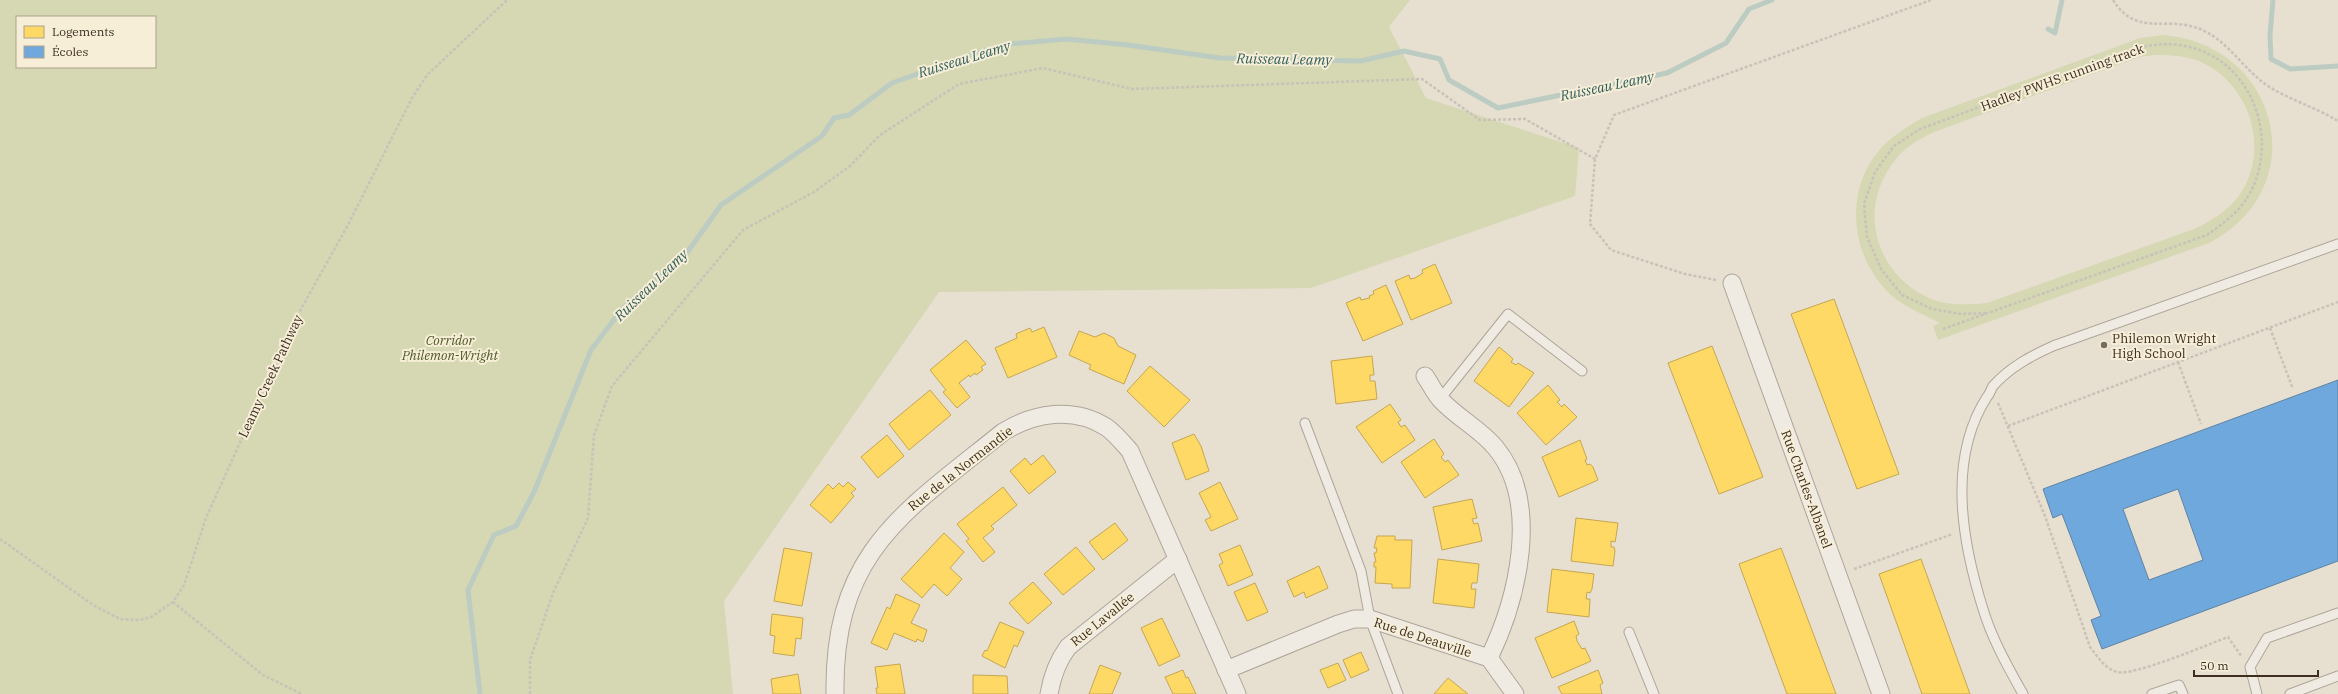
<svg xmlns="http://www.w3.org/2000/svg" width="2338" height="694" font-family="'IBM Plex Serif',serif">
<rect width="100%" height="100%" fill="#e7e0d1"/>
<g fill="#d6d7b3" fill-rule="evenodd">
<path d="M0,0H1410L1389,27L1426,98L1579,148L1575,196L1311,288L939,292L724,601L733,694H0ZM17,17H155V67H17Z"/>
<path d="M2163,35C2280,45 2315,188 2209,243L1938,340L1933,326L1940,323C1925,315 1911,310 1897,300C1850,263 1841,190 1883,146C1894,135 1908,126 1922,118L2140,38ZM2155,55C2172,55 2190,56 2205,64C2253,89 2270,154 2238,197C2226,212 2211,221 2194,229L1987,303C1967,305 1945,306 1927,297C1875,272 1858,209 1893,163C1903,148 1919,139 1934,132L2139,57Z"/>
</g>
<g fill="#ffd966" stroke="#c5a651">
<polygon points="1435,264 1452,303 1411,320 1395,281 1409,275 1410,279 1415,278 1423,273 1422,270"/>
<polygon points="1386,285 1403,324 1363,341 1346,303 1360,297 1361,300 1370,298 1369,296 1374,294 1373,291"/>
<polygon points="1834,299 1899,474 1857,489 1791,314"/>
<polygon points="1044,327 1057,357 1008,378 995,348 1017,338 1016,334 1030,328 1032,332"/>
<polygon points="1079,331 1095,337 1104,333 1114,338 1118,346 1136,355 1124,384 1089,369 1091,365 1069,355"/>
<polygon points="966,340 986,364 981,367 983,370 976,375 975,373 970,377 969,375 959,383 970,397 957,408 943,392 946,390 930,370"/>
<polygon points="1712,346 1763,477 1719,494 1668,363"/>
<polygon points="1499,347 1510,356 1513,359 1511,362 1516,365 1518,363 1534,373 1509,407 1474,381"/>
<polygon points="1372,356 1374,375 1370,375 1370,381 1375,381 1377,399 1336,404 1331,361"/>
<polygon points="1150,366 1190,400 1164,427 1127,391"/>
<polygon points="1548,385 1560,400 1557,402 1562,407 1564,404 1577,417 1546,445 1517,413"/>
<polygon points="930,390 951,415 909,450 889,424"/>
<polygon points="1390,404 1401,420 1398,422 1401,427 1405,425 1415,440 1382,463 1356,427"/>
<polygon points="1194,434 1201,446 1209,471 1186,480 1172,443"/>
<polygon points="887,435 904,456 878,478 861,457"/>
<polygon points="1434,439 1444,454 1441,457 1445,462 1448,460 1459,475 1425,498 1401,462"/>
<polygon points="1580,440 1587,459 1585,460 1587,465 1590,464 1593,467 1598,480 1559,497 1542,457"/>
<polygon points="1043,455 1056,472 1029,494 1010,471 1025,458 1031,465"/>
<polygon points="848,482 856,489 851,493 854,496 831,523 810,505 828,484 833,489 839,483 843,487"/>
<polygon points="1220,482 1238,519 1211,531 1205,520 1211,517 1199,493"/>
<polygon points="1003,487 1017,505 991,526 994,529 983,538 995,552 983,562 966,541 969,539 957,524"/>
<polygon points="1472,499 1477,518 1472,519 1474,524 1478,523 1482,541 1442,550 1433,507"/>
<polygon points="1576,518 1618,523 1616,537 1615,542 1611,541 1611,547 1614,547 1615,551 1613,566 1571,561"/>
<polygon points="1115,523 1128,540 1103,560 1089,542"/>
<polygon points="944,533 964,552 950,568 962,579 947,596 934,584 922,598 901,579"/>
<polygon points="1377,536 1395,536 1395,540 1412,540 1410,588 1392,588 1392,584 1375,583 1376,567 1374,567 1374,562 1376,562 1374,553 1376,553 1377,548 1374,548"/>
<polygon points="1240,545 1253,575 1228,586 1219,565 1223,563 1219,554"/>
<polygon points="1076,547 1095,569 1063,595 1044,574"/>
<polygon points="784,548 812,553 802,606 774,601"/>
<polygon points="1781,548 1836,694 1787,694 1739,564"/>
<polygon points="1438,559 1479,564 1477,583 1472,583 1471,589 1476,589 1474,608 1433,603"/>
<polygon points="1921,559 1970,694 1922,694 1879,574"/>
<polygon points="1319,566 1328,588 1306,598 1304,592 1294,597 1287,581"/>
<polygon points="1552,569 1594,574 1592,589 1590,593 1587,592 1586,599 1590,599 1589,617 1547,612"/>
<polygon points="1033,582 1052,603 1028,624 1009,603"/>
<polygon points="1255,583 1268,612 1247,621 1234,592"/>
<polygon points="896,594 920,605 911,623 927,630 923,642 917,639 916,642 894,633 887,650 871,643 887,607 890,609"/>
<polygon points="772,614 803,618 801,639 796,638 794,656 773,653 775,636 770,635"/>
<polygon points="1162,618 1180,656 1159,666 1141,628"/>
<polygon points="1574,621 1579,634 1576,636 1577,641 1582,649 1585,648 1591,661 1552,678 1535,638"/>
<polygon points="1000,622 1024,632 1017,647 1014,645 1005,668 982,656 985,650 987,651"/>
<polygon points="1361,652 1369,670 1351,678 1343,660"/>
<polygon points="1338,663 1346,680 1328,688 1320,670"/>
<polygon points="900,664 905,694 877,694 876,688 878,688 875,667"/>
<polygon points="1100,665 1121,673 1112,694 1089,694"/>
<polygon points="1183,670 1186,678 1188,677 1196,694 1173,694 1165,677"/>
<polygon points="1598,670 1603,683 1600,685 1602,694 1562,694 1558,687"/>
<polygon points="798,674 801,694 773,694 771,679"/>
<polygon points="973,675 1007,676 1008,694 973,694"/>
<polygon points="1448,678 1468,694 1434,694"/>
</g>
<path fill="#6fa8dc" stroke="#6083a4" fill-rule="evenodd" d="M2338,380V561L2102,649L2091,620L2101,616L2062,514L2053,518L2043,489ZM2178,489L2203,560L2149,580L2123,509Z"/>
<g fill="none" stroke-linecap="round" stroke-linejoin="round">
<g stroke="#bcccc2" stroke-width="5">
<polyline points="2273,0 2270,35 2271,59 2290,69 2338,66"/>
<polyline points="2048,29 2055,33 2062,0"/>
<polyline points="480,694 468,590 494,535 516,526 534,492 591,350 622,309 684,257 721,205 822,136 834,118 849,115 892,83 976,53 1009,44 1066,39 1128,45 1220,58 1361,61 1404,51 1440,59 1449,80 1498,108 1667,73 1726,43 1749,9 1772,0"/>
</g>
<defs>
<g id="lane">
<polyline points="1440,399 1508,314 1582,371"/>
<polyline points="1305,423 1361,571 1370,619 1398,694"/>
<polyline points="1629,632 1654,694"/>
<path d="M2023,694C2008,667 1992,639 1983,609C1962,542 1947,459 1987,397C1990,394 1991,389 1993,386C2010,367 2031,356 2053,346L2338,244"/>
<polyline points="2152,694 2179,685 2183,694"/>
<polyline points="2257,694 2250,667 2267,638 2338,613"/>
<polyline points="2290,694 2338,676"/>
</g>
<g id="street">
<polyline points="1732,283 1881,694"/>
<path d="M1425,376C1430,383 1434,392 1440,399C1456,417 1479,428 1495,447C1542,503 1517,600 1489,658"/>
<polyline points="1226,670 1338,624 1354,619 1370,619 1489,658 1515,694"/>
<path d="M835,694C833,552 903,513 1003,432C1034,413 1073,406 1106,427C1115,433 1123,443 1130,451L1237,694"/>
<path d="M1049,694C1052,676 1057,662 1068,647L1178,559"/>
</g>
</defs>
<use href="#lane" stroke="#ada599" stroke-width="11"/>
<use href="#street" stroke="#ada599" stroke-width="19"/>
<g stroke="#c8c2b9" stroke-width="2.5" stroke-dasharray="3 2" stroke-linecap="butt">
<path d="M2113,0C2137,38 2165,15 2200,29C2227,40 2242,67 2265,84C2287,99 2315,107 2338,121"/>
<polyline points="1716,280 1685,274 1611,250 1590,224 1595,159 1614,115 1931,0"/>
<polyline points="2270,328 2293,389"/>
<path d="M1943,329L2207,235C2222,224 2237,214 2247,198C2282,142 2253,59 2185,46C2170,43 2157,44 2142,47L1920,129L1894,146L1875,172L1864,204L1867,237L1881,269L1902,295L1932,309L1961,314L1988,313"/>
<polyline points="2178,362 2201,424"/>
<path d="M1998,403L2045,516L2090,647C2098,657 2104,668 2117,672C2132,677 2209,644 2228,637L2242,657"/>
<polyline points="2008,426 2338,302"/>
<polyline points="0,539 93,605 120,619 140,620 151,617 173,602 184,585 206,518 296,318 349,223 412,98 427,75 507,0"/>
<polyline points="1854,569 1953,534"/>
<polyline points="173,602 263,675 302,694"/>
<polyline points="530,694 530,660 553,593 588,518 594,435 612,386 743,230 814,192 850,166 880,135 959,84 1043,68 1132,89 1422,79 1480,120 1525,119 1595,159"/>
</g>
<use href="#lane" stroke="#efebe3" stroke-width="9"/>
<use href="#street" stroke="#efebe3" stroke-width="17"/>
</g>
<circle fill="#786c5e" stroke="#f7eed8" stroke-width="1.5" cx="2104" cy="345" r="4"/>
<g text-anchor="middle" stroke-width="4" stroke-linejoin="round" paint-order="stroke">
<g font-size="13" fill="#3d2e20" stroke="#f7eed8">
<text transform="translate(2062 77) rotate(-20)" y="5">Hadley PWHS running track</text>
<text transform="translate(270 376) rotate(-65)" y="5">Leamy Creek Pathway</text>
<text transform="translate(960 468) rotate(-38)" y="5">Rue de la Normandie</text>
<text transform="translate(1807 489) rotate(70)" y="5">Rue Charles-Albanel</text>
<text transform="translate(1102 619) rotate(-39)" y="5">Rue Lavallée</text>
<text transform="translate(1423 637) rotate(18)" y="5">Rue de Deauville</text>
</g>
<g font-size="13" fill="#3d2e20" stroke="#f7eed8" text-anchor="start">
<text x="2112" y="343">Philemon Wright<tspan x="2112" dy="15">High School</tspan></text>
</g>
<g font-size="13" font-style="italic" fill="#4d5a26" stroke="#f7eed8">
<text x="450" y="345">Corridor<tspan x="450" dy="15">Philemon-Wright</tspan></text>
</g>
<g font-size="14" font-style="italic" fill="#2f5d5a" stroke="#f7eed8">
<text transform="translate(964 59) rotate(-17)" y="5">Ruisseau Leamy</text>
<text transform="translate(1284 59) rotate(1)" y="5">Ruisseau Leamy</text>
<text transform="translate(1607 86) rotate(-12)" y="5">Ruisseau Leamy</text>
<text transform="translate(651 285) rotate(-44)" y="5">Ruisseau Leamy</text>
</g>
</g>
<rect x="16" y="16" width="140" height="52" fill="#f7eed8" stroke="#ada18e"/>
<rect x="24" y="26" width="20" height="12" fill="#ffd966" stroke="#ada18e"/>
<text x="52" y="36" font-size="12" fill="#3d2e20">Logements</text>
<rect x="24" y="46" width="20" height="12" fill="#6fa8dc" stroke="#ada18e"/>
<text x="52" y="56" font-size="12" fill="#3d2e20">Écoles</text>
<path d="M2194 670v6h124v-6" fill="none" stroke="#3d2e20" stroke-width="2"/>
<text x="2200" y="670" font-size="12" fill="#3d2e20" stroke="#f7eed8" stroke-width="3" paint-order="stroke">50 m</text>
</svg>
